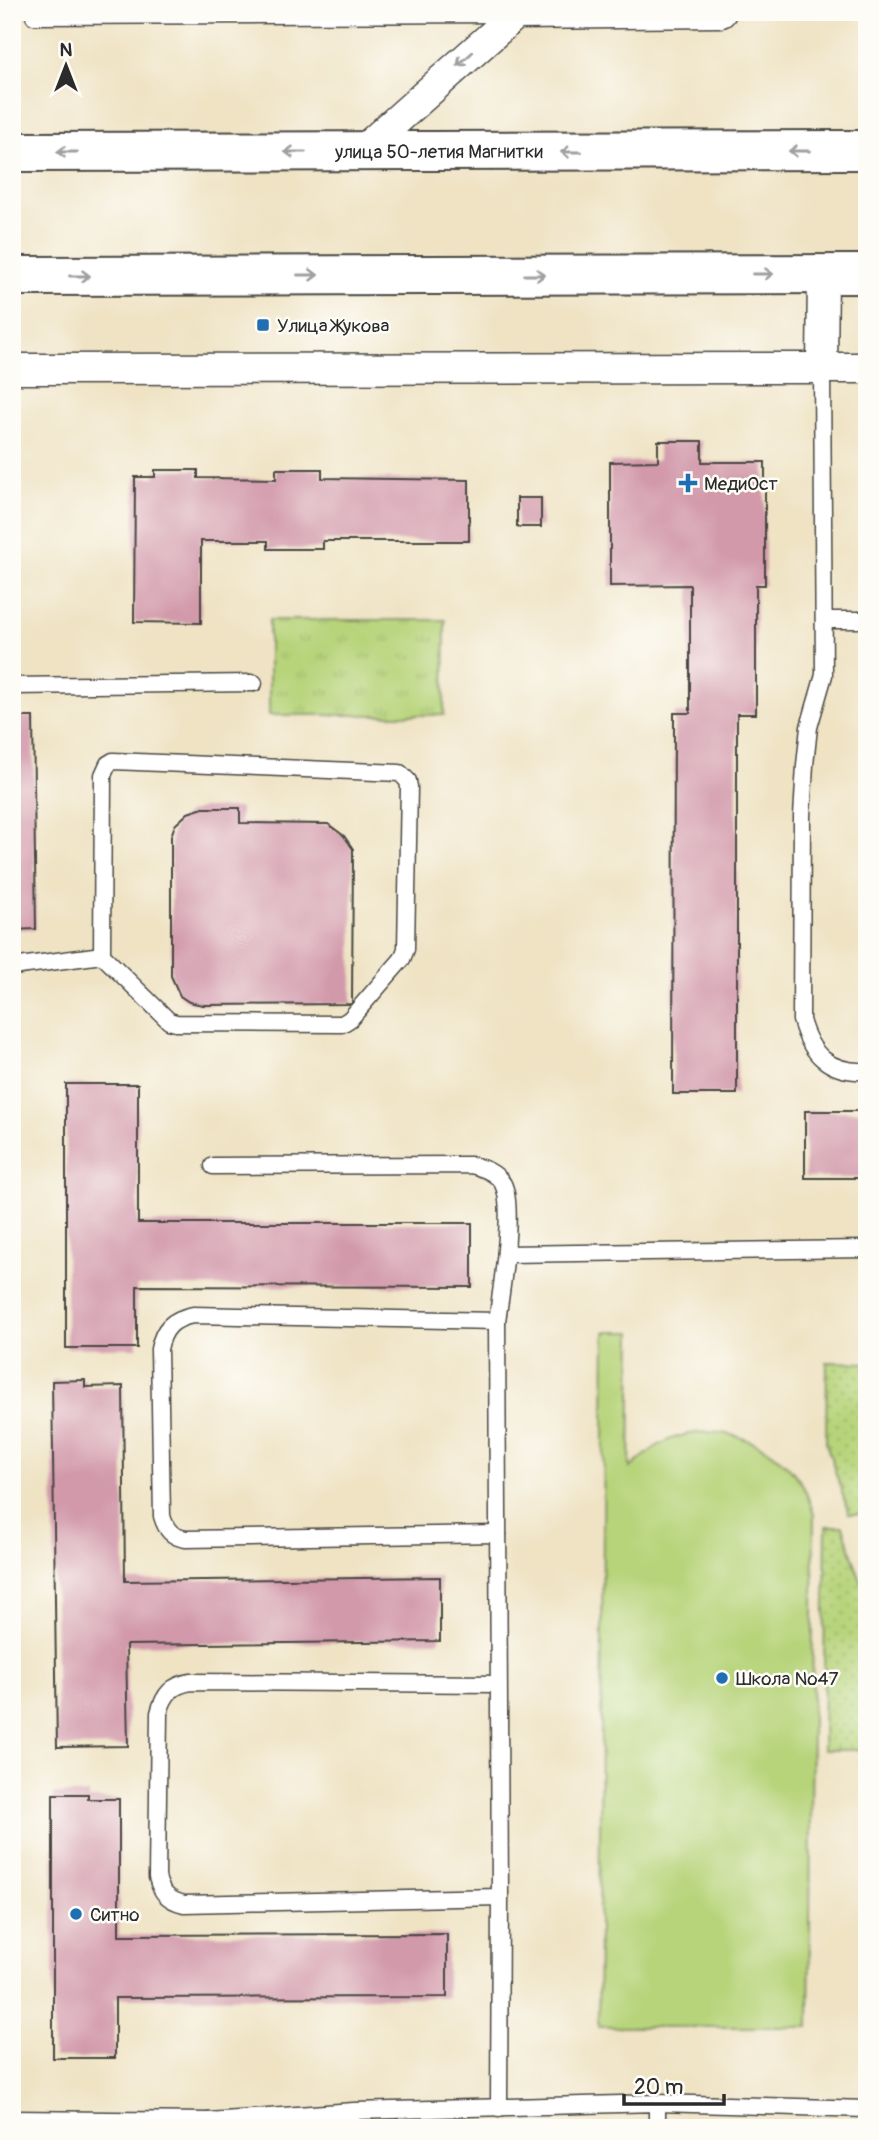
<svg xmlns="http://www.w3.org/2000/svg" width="879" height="2140" font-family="Pangolin,sans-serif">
<defs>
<pattern id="grass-dots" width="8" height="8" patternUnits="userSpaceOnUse" patternTransform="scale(1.75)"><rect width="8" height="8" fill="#b7d47a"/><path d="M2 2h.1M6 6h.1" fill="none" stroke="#9eb66a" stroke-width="1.8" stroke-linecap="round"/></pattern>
<pattern id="park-tufts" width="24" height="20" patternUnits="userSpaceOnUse" patternTransform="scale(1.75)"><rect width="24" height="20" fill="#b7d47a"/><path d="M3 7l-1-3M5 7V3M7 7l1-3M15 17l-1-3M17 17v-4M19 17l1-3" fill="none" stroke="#9eb66a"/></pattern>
</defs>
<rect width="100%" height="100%" fill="#fdfcf7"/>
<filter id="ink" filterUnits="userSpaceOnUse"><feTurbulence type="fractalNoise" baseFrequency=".0143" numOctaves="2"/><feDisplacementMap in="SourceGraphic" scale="14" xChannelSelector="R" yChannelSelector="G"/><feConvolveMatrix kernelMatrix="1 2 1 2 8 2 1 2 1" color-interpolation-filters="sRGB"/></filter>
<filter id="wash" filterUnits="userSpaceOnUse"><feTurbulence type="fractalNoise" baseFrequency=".00686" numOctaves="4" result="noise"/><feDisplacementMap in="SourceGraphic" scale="28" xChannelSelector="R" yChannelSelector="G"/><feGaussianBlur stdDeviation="1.57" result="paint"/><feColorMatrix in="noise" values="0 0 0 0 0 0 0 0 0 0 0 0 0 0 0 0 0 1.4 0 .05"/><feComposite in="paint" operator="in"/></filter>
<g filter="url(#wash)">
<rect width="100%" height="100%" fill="#efe3c4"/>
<g fill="url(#grass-dots)" stroke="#718052" stroke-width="2">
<polygon points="827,1362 867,1363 867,1514 849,1514 826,1443"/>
<polygon points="826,1526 843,1526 867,1601 867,1750 823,1750"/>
</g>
<polygon fill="url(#park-tufts)" stroke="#718052" stroke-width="2" points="269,620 445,620 444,715 269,715"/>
<path fill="#b7d47a" stroke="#718052" stroke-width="2" d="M605,1332H632L630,1468C639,1461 649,1451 659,1445C708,1417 773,1438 802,1484C807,1493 810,1504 814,1514L809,2027H598Z"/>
<g id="blocks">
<g fill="#d299aa">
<polygon points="658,441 702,441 702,462 765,462 765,585 756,585 756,714 737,714 737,1094 673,1094 674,713 690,713 690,585 610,586 610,462 658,461"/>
<polygon points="276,469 322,469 322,478 469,480 469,541 323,541 323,549 268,549 268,541 201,541 201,623 134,622 135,477 155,477 155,470 198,470 198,478 276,479"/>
<rect x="517" y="498" width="24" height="29"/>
<polygon points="12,717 33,717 36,929 12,930"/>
<polygon points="203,808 240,808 240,823 328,824 344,836 353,849 352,1004 203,1005 189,1002 180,996 171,976 171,836 175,825 188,813"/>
<polygon points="66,1084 138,1084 138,1223 472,1223 472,1287 137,1286 137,1348 66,1348"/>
<rect x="805" y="1111" width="62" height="67"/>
<polygon points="85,1380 85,1387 123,1386 125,1581 440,1577 440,1641 126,1645 128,1746 57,1747 52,1381"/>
<polygon points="53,1794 88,1794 88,1799 119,1799 119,1935 447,1934 447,1997 115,1998 115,2058 53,2058"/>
</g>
</g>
</g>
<g filter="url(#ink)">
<use href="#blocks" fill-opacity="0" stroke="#484742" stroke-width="2"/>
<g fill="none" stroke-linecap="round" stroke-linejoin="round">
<defs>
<g id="service">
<polyline points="34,16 514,14"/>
<path d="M822,368L824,675L809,727L805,765L802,816L801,1020C811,1055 829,1073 867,1071"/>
<polyline points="824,620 867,620"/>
<polyline points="12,686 254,683"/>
<polygon points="113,761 400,773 408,781 409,787 406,949 402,959 350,1019 342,1024 176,1023 169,1021 102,955 103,775 108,764"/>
<polyline points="12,967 102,955"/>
<path d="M213,1166L471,1165C483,1168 496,1172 503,1184C515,1207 501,1293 497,1321L500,1897"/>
<polyline points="506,1254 867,1249"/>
<path d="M497,1321L193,1315C172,1319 163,1329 159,1349L162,1516C166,1530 172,1537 186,1539L498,1534"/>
<path d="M498,1684L191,1682C172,1685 164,1694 159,1713L157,1877C161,1893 168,1900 184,1904L500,1897L499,2108"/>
<polyline points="657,2103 867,2109"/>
<polyline points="12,2119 208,2121 208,2128"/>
<polyline points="208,2121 354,2111 657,2103 657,2128"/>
</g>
<g id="minor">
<polyline points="361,152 516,14 721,12"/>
<polyline points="822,368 867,368"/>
<polyline points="12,369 822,368 823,274"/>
</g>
<g id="secondary">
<path id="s1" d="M12,152L867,150"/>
<polyline points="12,276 867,274"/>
</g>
</defs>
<use href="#service" stroke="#484742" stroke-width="19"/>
<use href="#minor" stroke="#484742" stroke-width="33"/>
<use href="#secondary" stroke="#484742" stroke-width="42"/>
<use href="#service" stroke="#fff" stroke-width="16"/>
<use href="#minor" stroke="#fff" stroke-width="30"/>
<use href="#secondary" stroke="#fff" stroke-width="38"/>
</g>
<defs><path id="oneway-shaft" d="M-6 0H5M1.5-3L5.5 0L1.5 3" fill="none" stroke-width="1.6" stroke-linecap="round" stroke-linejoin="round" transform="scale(1.75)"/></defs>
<g stroke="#a0a0a0">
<use href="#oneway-shaft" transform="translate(465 59) rotate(138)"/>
<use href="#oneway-shaft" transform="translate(799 151) rotate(180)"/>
<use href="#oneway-shaft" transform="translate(67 152) rotate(180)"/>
<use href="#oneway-shaft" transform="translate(295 152) rotate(180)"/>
<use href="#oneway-shaft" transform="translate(571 152) rotate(180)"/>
<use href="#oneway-shaft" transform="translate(763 274)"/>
<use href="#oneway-shaft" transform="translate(308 275)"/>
<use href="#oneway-shaft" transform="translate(535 275)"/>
<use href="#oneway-shaft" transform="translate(80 276)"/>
</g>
</g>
<g fill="#1f6fb2" stroke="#fdfcf7" stroke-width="2.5">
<rect x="256" y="318" width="14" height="14" rx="3.5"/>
<path d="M684.5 472.5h7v7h7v7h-7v7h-7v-7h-7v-7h7z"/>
<circle cx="722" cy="1678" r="7"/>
<circle cx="76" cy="1914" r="7"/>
</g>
<g text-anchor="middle" stroke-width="5" stroke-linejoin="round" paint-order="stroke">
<g font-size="19" fill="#2b2b2b" stroke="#fdfcf7">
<text dy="7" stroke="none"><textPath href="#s1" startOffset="427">улица 50-летия Магнитки</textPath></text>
</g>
<g font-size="19" fill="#2b2b2b" stroke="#fdfcf7" text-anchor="start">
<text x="277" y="332">Улица Жукова</text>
<text x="704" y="490">МедиОст</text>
<text x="736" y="1685">Школа №47</text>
<text x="90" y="1921">Ситно</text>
</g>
</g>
<rect width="879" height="2140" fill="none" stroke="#fdfcf7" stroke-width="42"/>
<g transform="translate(66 66)" stroke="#fdfcf7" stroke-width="5" paint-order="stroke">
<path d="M0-5L12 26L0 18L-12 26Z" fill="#2b2b2b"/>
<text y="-10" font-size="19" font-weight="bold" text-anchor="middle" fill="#2b2b2b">N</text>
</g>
<path d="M624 2094v10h100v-10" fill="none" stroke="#2b2b2b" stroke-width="3.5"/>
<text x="634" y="2094" font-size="21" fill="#2b2b2b" stroke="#fdfcf7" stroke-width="5" paint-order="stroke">20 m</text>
</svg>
